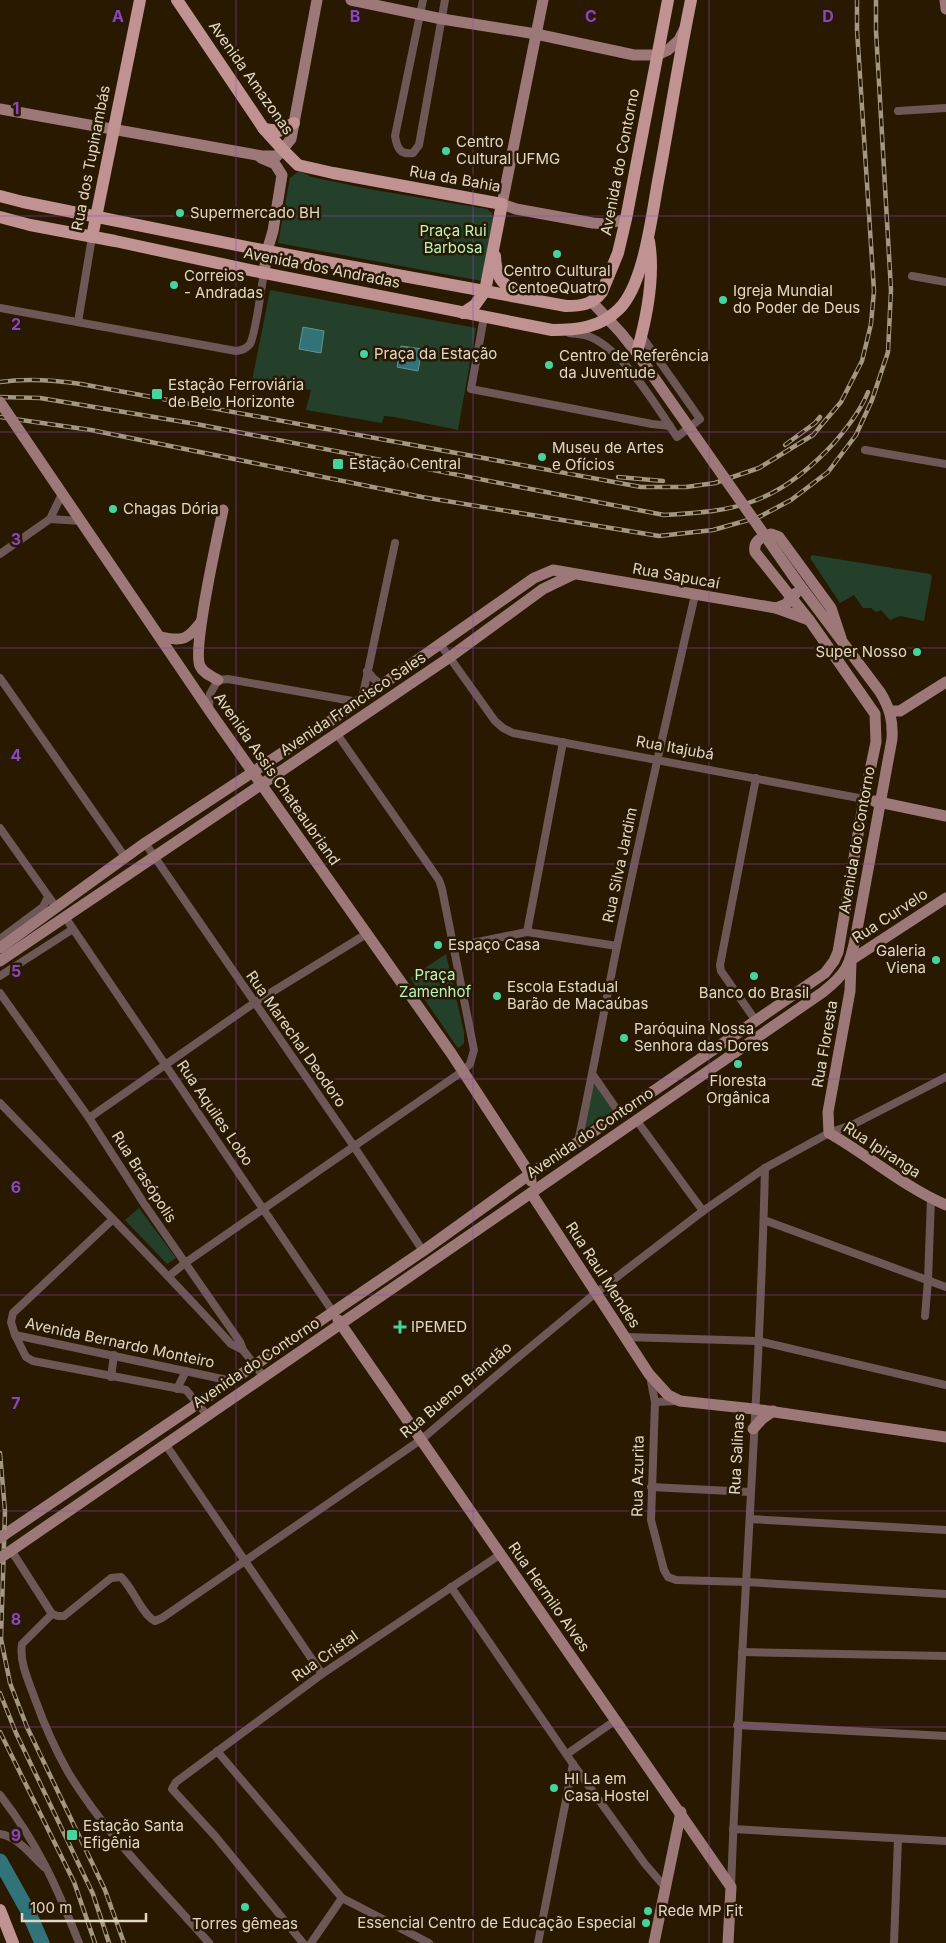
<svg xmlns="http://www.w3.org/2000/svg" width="946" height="1943" font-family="Inter,sans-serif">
<rect width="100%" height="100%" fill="#291900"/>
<g fill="#24402a">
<polygon points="299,171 312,177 369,189 487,209 492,213 493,219 482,281 278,243 290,178"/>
<polygon points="270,290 476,328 458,430 395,417 384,416 382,423 306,410 311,390 252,381"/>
<polygon points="812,555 930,574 932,576 924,621 900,616 890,620 881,610 876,612 871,608 863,608 854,595 840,603 810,558"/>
<polygon points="446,954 464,1032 464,1043 459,1048 457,1047 410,978"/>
<polygon points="594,1083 613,1111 584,1129"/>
<polygon points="139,1208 176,1258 167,1264 125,1220"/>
</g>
<g fill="#317379" stroke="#669190">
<polygon points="303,327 324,331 321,353 299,349"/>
<polygon points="401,346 422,349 418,371 397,367"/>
</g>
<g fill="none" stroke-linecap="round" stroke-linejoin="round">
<polyline stroke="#317379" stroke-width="15" points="0,1861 28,1911 42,1943"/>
<g stroke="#6e5757" stroke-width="8">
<path d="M423,0L395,136C397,148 400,155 413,153L419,145L445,0"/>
<polyline points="898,111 946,108"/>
<polyline points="912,276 946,282"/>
<path d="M0,308L236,351C242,350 246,349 250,344C256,333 261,288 264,273"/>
<polyline points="484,317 471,389 652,424 670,426"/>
<polyline points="78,322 92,237"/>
<path d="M569,333C575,334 582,334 588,336C622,348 657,407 677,437L700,419L641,335"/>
<polyline points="865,450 946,464"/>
<polyline points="50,519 81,521"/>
<polyline points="0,554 50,519 62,494"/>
<polyline points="440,644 495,721 503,728 513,733 864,799"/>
<polyline points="367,671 374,679 382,685"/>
<polyline points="0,678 125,857"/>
<polyline points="362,699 395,543"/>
<polyline points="209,709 210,694 218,680 228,679 358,702"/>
<polyline points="756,778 720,965 721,971 756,1021"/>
<polyline points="0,828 56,907"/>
<polyline points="145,843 353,1145 423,1251"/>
<polyline points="65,917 333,1312"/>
<polyline points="527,932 563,742"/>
<polyline points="0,939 43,907 48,897"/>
<polyline points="453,947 527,932 617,946"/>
<polyline points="0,976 73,929"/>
<polyline points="0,993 89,1118 145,1205 240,1342 243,1350 264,1377"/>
<polyline points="593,1075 620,1114"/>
<path d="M0,1103C77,1183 156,1261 231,1344L243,1350"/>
<polyline points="89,1118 254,1003 368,933"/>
<polyline points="637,1121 703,1211"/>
<path d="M578,1142C592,1077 604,1011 617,946C641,829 668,712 695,595"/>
<polyline points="764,1220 946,1287"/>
<polyline points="169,1276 185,1263 463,1071 470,1064 474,1050 442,889 439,880 337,734"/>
<polyline points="925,1316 928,1280 931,1198"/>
<polyline points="15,1335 11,1322 13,1313 112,1220"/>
<polyline points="626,1337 758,1341 946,1385"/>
<polyline points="650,1376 655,1402 651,1520 664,1570 668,1577 676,1580 746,1582 946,1594"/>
<polyline points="111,1377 114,1355"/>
<polyline points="177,1389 186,1371"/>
<polyline points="655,1402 678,1401"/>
<polyline points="208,1416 186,1390 33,1361 26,1357 15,1335 232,1381"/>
<polyline points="166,1445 322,1674"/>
<polyline points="651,1487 750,1492"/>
<polyline points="750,1519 946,1530"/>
<polyline points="11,1550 52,1614"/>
<polyline points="451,1587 573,1764 645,1864 665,1887"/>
<path d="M52,1614L58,1616H64L111,1578L121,1577C133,1588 142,1615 155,1621L162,1618L422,1439L510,1364L592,1296L703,1211L765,1168L829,1133L854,1124L946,1077"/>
<path d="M52,1614L22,1644C19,1662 29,1682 35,1699C44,1724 55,1749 68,1772C106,1835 161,1888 209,1943"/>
<polyline points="742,1652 946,1656"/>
<polyline points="737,1725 946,1736"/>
<polyline points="217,1751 342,1898"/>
<polyline points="567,1754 616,1720"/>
<path d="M0,1795C38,1844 57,1887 79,1943"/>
<polyline points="733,1829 946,1841"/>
<path d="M0,1834C17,1836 32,1856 44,1867"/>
<path d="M731,1887C740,1647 759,1408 765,1168"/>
<polyline points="303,1943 215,1836 172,1789 176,1782 322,1674 501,1554"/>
<polyline points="311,1943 342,1898 429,1943"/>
<polyline points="538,1943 573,1764"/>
<polyline points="894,1943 898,1839"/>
</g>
<g stroke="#9d7878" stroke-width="11">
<polyline points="351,0 442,19 536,34 634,55 657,55 668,50 679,40 684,30"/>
<polyline points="543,0 502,204 516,209 593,223 606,224 626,219"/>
<polyline points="945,0 946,9"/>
<polyline points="0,109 262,156 277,156 291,139 317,0"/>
<polyline points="261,158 275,164 282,175 273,231 267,251 264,273"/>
<polyline points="592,302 621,333 640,357"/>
<polyline points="57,486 211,713 451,1053 530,1174 531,1181"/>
<polyline points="776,608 809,620"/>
<path d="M161,637C183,642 188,639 201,622"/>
<path d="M218,680C211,676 203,673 200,666C192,648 218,535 223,510"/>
<polyline points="890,711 900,711 946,682"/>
<polyline points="874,801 946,816"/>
<polyline points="0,948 145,843 326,724 534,578 553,570 776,608 786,604 796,593"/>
<polyline points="851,960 946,898"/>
<polyline points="0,961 450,657 543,589 574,574"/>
<path d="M851,962L850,991L828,1112L829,1133C868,1155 904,1187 946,1205"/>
<polyline points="531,1193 649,1374 668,1395 680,1401 754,1409 946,1437"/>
<polyline points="338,1320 731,1887 728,1943"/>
<polyline points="753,1429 762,1419 773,1411"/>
<path d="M4,1535L423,1251L530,1174L620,1114L825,973L834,961L838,952L864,799L876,742L875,714L810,621L755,552C753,541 761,537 771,534L779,537L831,608L841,638"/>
<path d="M9,1552L823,992C847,973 850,965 856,935L892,739C893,721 890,708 880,692L796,580"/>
<polyline points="654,1943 681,1812"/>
</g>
<g stroke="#c19292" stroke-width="12">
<polyline points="177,0 264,129 283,150 298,165 333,173 502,204 485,291 475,305 463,313"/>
<polyline points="264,129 279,131 294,123"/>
<path d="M0,196L23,202L267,251L566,306C581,306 592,305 602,292L618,253L626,219L668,0"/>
<path d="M0,217L30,225L115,241L264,273L552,330C577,330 600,328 619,309C645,283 652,212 659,176C670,117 679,58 691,0"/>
<polyline points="92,237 140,0"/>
<path d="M495,256C496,277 501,283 518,294"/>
<path d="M637,352C647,317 655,277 649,241"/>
<polyline points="0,1910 13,1943"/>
</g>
<defs>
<g id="rail">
<path d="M0,382C27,378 54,380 81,384L641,487H686L715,483L759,468L813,435L841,402L862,361L871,324L874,291L857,30V0"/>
<path d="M0,397L40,398L196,424L664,515C693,513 723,512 751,502C784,491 811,468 834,443C847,428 861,410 868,392"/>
<polyline points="0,417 91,430 422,497 659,536 713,530 759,517 791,500 828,472 856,435 872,400 888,352 891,290 876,31 876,0"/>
<polyline points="785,445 815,423 820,417"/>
<polyline points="618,477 663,481"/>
<polyline points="0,1453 5,1511 1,1639 10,1683 27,1727 105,1890 124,1943"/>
<polyline points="0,1693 16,1733 93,1894 109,1943"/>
<polyline points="0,1732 74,1882 95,1943"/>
</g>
</defs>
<use href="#rail" stroke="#a39784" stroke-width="4.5"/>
<use href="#rail" stroke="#291900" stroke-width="2.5" stroke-dasharray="8" stroke-linecap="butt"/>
<g stroke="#9d7878" stroke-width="11">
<polyline points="641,359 796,580"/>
<polyline points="0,402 57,486"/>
<polyline points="0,1538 4,1535"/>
<polyline points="0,1558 9,1552"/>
</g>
</g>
<path fill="none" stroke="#8a46c0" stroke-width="1" stroke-opacity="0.55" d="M236,0V1943M473,0V1943M709,0V1943M0,216H946M0,432H946M0,648H946M0,864H946M0,1079H946M0,1295H946M0,1511H946M0,1727H946"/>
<g fill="#45d49f" stroke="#291900" stroke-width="2">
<circle cx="446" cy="151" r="5"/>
<circle cx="180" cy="213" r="5"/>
<circle cx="557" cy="254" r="5"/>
<circle cx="174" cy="285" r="5"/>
<circle cx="723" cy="300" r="5"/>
<circle cx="364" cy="354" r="5"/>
<circle cx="549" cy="365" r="5"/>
<rect x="151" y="388" width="12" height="12" rx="2.5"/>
<circle cx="542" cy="457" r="5"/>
<rect x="332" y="458" width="12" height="12" rx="2.5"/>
<circle cx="113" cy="509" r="5"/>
<circle cx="917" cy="652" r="5"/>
<circle cx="438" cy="945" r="5"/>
<circle cx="936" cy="960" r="5"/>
<circle cx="754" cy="976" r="5"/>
<circle cx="497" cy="996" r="5"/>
<circle cx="624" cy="1038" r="5"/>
<circle cx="738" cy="1064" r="5"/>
<path d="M397.5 1319.5h5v5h5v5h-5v5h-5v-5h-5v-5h5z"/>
<circle cx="554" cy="1788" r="5"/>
<rect x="66" y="1829" width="12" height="12" rx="2.5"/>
<circle cx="245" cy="1907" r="5"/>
<circle cx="648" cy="1911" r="5"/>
<circle cx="646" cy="1923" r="5"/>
</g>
<g text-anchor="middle" stroke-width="5" stroke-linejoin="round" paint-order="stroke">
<g font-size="15" fill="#e1d7c7" stroke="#291900">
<text transform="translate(251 78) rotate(55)" y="5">Avenida Amazonas</text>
<text transform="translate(91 158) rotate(-79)" y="5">Rua dos Tupinambás</text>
<text transform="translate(620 162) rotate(-79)" y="5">Avenida do Contorno</text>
<text transform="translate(455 179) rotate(10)" y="5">Rua da Bahia</text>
<text transform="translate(322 268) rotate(11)" y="5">Avenida dos Andradas</text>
<text transform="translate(676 576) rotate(10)" y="5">Rua Sapucaí</text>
<text transform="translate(353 704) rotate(-34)" y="5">Avenida Francisco Sales</text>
<text transform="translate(675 748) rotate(10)" y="5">Rua Itajubá</text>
<text transform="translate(277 779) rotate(55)" y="5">Avenida Assis Chateaubriand</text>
<text transform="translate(857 840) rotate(-80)" y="5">Avenida do Contorno</text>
<text transform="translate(620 865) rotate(-78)" y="5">Rua Silva Jardim</text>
<text transform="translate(890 916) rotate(-33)" y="5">Rua Curvelo</text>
<text transform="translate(296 1039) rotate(55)" y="5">Rua Marechal Deodoro</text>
<text transform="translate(825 1044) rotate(-80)" y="5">Rua Floresta</text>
<text transform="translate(215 1113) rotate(56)" y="5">Rua Aquiles Lobo</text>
<text transform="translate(590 1133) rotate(-34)" y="5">Avenida do Contorno</text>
<text transform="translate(882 1150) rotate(33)" y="5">Rua Ipiranga</text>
<text transform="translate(144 1177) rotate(57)" y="5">Rua Brasópolis</text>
<text transform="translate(603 1275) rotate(57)" y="5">Rua Raul Mendes</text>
<text transform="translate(120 1343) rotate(12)" y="5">Avenida Bernardo Monteiro</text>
<text transform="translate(256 1363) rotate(-34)" y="5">Avenida do Contorno</text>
<text transform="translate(456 1390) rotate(-40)" y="5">Rua Bueno Brandão</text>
<text transform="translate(737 1454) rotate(-87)" y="5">Rua Salinas</text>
<text transform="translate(638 1476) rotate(-89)" y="5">Rua Azurita</text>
<text transform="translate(549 1597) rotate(55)" y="5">Rua Hermilo Alves</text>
<text transform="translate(325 1656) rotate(-35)" y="5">Rua Cristal</text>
</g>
<g font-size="15" fill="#e1d7c7" stroke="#291900" text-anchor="start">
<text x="456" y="147">Centro<tspan x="456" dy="17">Cultural UFMG</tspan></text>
<text x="190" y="218">Supermercado BH</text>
<text x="557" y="276" text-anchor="middle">Centro Cultural<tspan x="557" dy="17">CentoeQuatro</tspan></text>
<text x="184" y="281">Correios<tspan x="184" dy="17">- Andradas</tspan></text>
<text x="733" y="296">Igreja Mundial<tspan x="733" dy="17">do Poder de Deus</tspan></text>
<text x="374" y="359">Praça da Estação</text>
<text x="559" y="361">Centro de Referência<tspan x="559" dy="17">da Juventude</tspan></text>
<text x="168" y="390">Estação Ferroviária<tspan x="168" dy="17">de Belo Horizonte</tspan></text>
<text x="552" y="453">Museu de Artes<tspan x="552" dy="17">e Ofícios</tspan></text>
<text x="349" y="469">Estação Central</text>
<text x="123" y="514">Chagas Dória</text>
<text x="907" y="657" text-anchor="end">Super Nosso</text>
<text x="448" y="950">Espaço Casa</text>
<text x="926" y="956" text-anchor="end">Galeria<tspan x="926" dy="17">Viena</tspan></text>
<text x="507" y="992">Escola Estadual<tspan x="507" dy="17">Barão de Macaúbas</tspan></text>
<text x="754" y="998" text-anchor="middle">Banco do Brasil</text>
<text x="634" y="1034">Paróquina Nossa<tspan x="634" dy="17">Senhora das Dores</tspan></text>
<text x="738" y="1086" text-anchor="middle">Floresta<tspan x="738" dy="17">Orgânica</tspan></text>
<text x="411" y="1332">IPEMED</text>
<text x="564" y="1784">HI La em<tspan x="564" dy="17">Casa Hostel</tspan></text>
<text x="83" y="1831">Estação Santa<tspan x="83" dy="17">Efigênia</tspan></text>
<text x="658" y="1916">Rede MP Fit</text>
<text x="636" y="1928" text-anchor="end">Essencial Centro de Educação Especial</text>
<text x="245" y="1929" text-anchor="middle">Torres gêmeas</text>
</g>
<g font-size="15" fill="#b6f6c1" stroke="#291900">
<text x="453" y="236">Praça Rui<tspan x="453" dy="17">Barbosa</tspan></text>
<text x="435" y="980">Praça<tspan x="435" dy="17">Zamenhof</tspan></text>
</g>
</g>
<g font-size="16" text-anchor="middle" font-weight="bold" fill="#8a46c0" stroke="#291900" stroke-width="5" stroke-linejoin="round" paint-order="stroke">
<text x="118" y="22">A</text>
<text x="355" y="22">B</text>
<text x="591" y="22">C</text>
<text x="828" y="22">D</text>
<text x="16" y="114">1</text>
<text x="16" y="330">2</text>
<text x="16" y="545">3</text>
<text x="16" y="761">4</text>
<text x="16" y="977">5</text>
<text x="16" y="1193">6</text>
<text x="16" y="1409">7</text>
<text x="16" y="1625">8</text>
<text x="16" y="1841">9</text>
</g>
<path d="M22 1913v8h124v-8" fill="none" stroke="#e1d7c7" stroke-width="2.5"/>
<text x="30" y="1913" font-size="15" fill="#e1d7c7" stroke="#291900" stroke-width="4" paint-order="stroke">100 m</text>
</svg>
